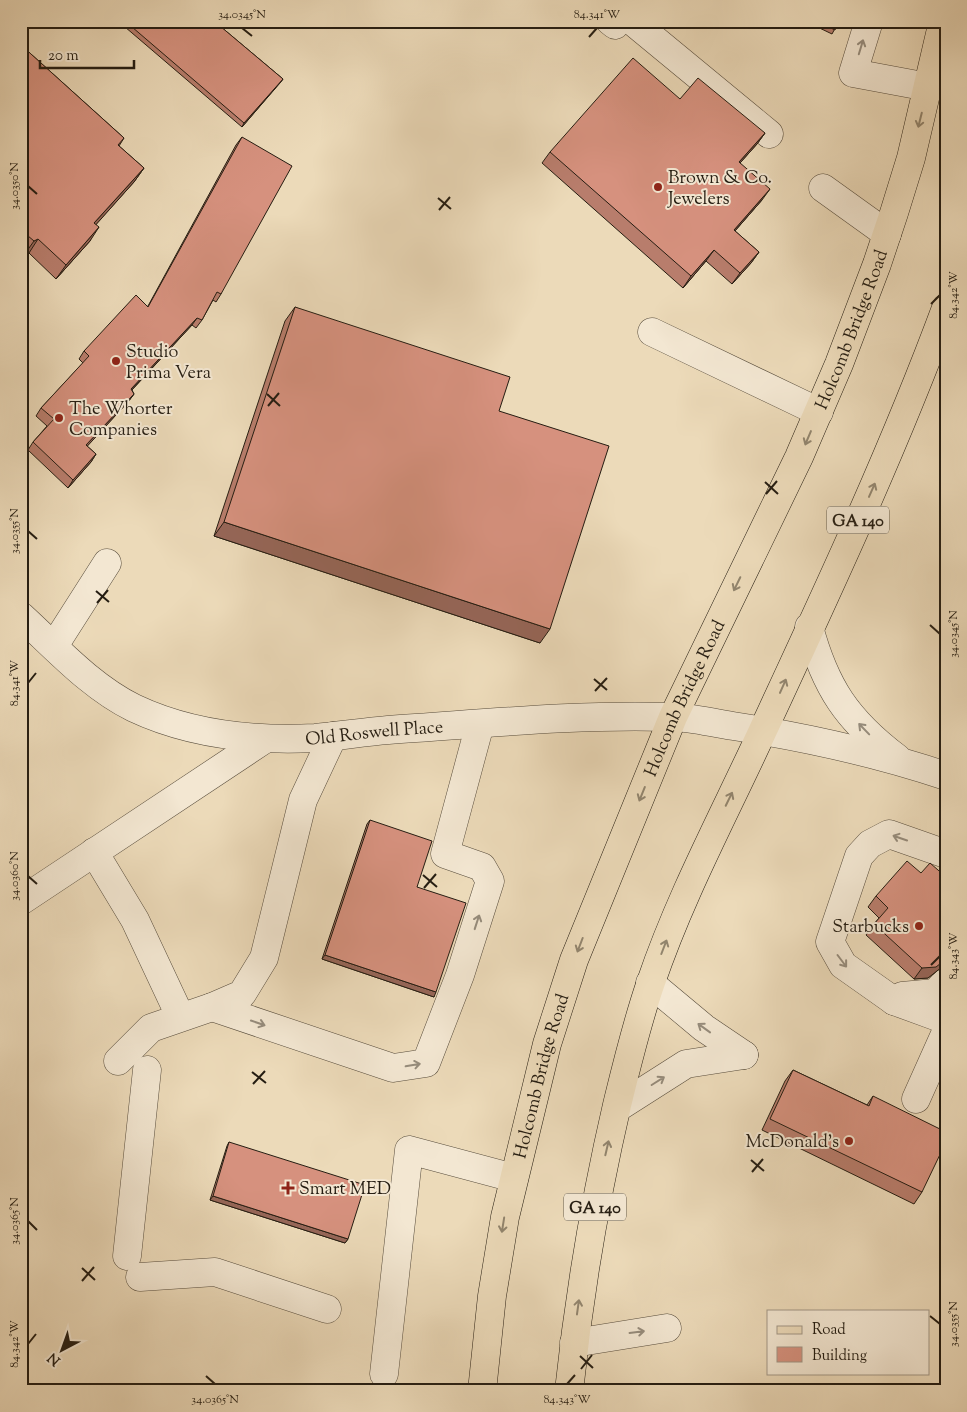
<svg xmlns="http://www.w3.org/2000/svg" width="967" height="1412" font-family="'Sorts Mill Goudy',serif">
<rect width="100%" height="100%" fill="#ecdab9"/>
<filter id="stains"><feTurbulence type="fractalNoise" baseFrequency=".004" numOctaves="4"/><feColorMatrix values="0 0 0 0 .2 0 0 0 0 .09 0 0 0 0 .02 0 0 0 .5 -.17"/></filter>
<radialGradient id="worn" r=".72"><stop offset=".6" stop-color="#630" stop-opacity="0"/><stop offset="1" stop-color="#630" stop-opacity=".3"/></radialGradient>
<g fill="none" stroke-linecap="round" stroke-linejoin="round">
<defs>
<g id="minor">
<polyline points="610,21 615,25"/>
<polyline points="632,21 769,134"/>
<polyline points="869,21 853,73 928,87"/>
<polyline points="823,188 887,234"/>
<polyline points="652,332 819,412"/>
<path id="s1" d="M21,616C56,648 91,687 134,708C189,734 255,741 315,738C339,736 364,732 388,730C482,724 576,714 670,717C691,717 712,723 733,726C804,737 877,753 946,776"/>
<path d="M809,627C825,687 847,720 897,758"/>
<polyline points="54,646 107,563"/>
<polyline points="94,852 135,920 180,1016"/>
<polyline points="946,854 889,834 870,844 859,856 830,942 843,965 894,1001 946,1020"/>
<polyline points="21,901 265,739"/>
<polyline points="650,983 704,1028 744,1055"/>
<polyline points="894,1001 902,996 935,993 946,982"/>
<polyline points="212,1007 393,1068 426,1063 460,975 490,881 482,867 445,854 480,724"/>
<polyline points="118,1061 151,1028 212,1007 242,994 264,958 303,800 333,736"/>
<polyline points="916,1099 946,1032"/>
<polyline points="617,1108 686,1064 744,1055"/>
<polyline points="127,1256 147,1070"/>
<polyline points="140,1277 215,1272 327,1309"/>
<polyline points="574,1343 667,1328"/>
<polyline points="384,1374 409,1150 514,1178"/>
</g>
<g id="major">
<path id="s2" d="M482,1391L492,1296L505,1217L547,1044L574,960L673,717L799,457L839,364L877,264L894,213L911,158L943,21"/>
<path d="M569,1391C579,1294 595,1200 617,1105C627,1064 637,1022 651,982C681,894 725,813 764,728C828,590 893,451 946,308"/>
</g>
</defs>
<use href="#minor" stroke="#574c3c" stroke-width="29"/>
<use href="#major" stroke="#251d12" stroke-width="29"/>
<use href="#minor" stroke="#f3e7d2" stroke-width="28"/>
<use href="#major" stroke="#ecdab9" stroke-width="28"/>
</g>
<g fill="#b87d6c" stroke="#251d12">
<polygon points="118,21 214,21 283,79 242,127"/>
<polygon points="805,21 839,21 832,34"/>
<polygon points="21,45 124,138 119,146 144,168 134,182 96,224 90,241 56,279 29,253 24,255 21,252"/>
<polygon points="680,99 765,133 757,144 740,163 762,200 735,231 759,252 751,263 732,284 706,261 683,288 542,163 550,152"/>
<polygon points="242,137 221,294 216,302 213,300 202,320 196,328 192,325 132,390 134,394 128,402 87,446 96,454 91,462 68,488 28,450 33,442 47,426 36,416 41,408 83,363 79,359 84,351 148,306 236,145"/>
<polygon points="295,307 499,411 540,643 214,536 285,321"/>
<polygon points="370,820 417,887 434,997 322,959 367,824"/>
<polygon points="921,873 946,877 946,968 942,967 928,978 914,979 866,935 874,924 879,918 868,907 876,896"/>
<polygon points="793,1070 867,1105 873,1096 922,1192 914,1204 762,1130 785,1081"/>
<polygon points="229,1142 348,1239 345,1243 210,1200 227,1146"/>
</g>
<g fill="#966658" stroke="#251d12">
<polygon points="283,79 280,83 242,127 244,123"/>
<polygon points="765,133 757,144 731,173 739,162"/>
<polygon points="144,168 134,182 85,237 94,223"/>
<polygon points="770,189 762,200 726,241 734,230"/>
<polygon points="99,227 90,241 56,279 66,265"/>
<polygon points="38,239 29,253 24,255 34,241"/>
<polygon points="714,250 706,261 683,288 691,276"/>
<polygon points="759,252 751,263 732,284 740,273"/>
<polygon points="197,318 192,325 126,396 131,389"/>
<polygon points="134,394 128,402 81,453 86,445"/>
<polygon points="96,454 91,462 68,488 73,480"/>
<polygon points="224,522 550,629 540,643 214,536"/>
<polygon points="325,955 436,992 434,997 322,959"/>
<polygon points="946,959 946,968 942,967 928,978 914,979 922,968"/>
<polygon points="213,1196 348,1239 345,1243 210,1200"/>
</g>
<g fill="#d6917e" stroke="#251d12">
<polygon points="125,21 214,21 283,79 244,123"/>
<polygon points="816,21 839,21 835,30"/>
<polygon points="21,45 124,138 118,145 144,168 94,223 99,227 66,265 38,239 34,241 21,230"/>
<polygon points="633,58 680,99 698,78 765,133 739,162 770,189 734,230 759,252 740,273 714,250 691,276 550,152"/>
<polygon points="242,137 292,166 221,294 217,292 202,320 197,318 131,389 134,394 86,445 96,454 73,480 33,442 54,419 41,408 89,356 84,351 136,295 148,307"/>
<polygon points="295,307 510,377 499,411 609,446 550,629 224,522"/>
<polygon points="370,820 432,841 417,887 466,903 436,992 325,955"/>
<polygon points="907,861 921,873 930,863 946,877 946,959 936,967 922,968 874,924 888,908 876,896"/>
<polygon points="793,1070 869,1106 873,1096 946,1132 946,1142 922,1192 770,1119"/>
<polygon points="229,1142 365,1185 348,1239 213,1196"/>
</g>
<defs><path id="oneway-shaft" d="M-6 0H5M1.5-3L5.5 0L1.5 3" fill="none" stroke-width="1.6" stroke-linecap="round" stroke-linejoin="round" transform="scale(1.25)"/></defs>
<g stroke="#968c7c">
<use href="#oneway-shaft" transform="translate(861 47) rotate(-73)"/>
<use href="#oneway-shaft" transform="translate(864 729) rotate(-134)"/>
<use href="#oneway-shaft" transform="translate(900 838) rotate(-161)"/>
<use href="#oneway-shaft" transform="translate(477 922) rotate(-72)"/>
<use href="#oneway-shaft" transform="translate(842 961) rotate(53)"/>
<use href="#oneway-shaft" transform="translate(258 1023) rotate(19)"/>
<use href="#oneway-shaft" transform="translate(704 1028) rotate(-144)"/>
<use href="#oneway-shaft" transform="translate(413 1065) rotate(-10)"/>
<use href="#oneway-shaft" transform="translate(658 1081) rotate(-32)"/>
<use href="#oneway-shaft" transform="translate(637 1332) rotate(-7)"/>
</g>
<g stroke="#92856e">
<use href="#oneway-shaft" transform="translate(920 120) rotate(104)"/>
<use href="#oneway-shaft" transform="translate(808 438) rotate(113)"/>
<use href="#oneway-shaft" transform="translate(872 490) rotate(-66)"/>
<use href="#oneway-shaft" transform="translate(737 584) rotate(116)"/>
<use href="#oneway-shaft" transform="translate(783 686) rotate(-66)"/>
<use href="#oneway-shaft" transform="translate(642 794) rotate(112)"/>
<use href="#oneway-shaft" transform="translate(729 799) rotate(-64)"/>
<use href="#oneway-shaft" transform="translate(580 945) rotate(111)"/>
<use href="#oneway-shaft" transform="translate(664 947) rotate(-69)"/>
<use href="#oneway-shaft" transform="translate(607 1148) rotate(-77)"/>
<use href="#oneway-shaft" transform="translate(503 1225) rotate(99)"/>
<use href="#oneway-shaft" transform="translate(578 1307) rotate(-82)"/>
</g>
<path fill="none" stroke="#251d12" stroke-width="2" d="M242,28L252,36M589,37L597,28M28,186L37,194M438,198L451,209M439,210L450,197M931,304L940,295M267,394L280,406M268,406L279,393M765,482L778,494M766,494L777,481M28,531L37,539M96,591L109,602M97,603L108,590M930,625L940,634M594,679L607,690M28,683L36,673M595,691L607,678M423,875L437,887M28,876L37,884M424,888L436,874M931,965L940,956M252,1072L266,1083M253,1084L265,1071M751,1160L764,1171M752,1172L763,1159M28,1221L37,1230M82,1268L95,1280M82,1281L94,1267M930,1316L940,1324M28,1344L36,1334M580,1356L593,1368M581,1369L592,1355M206,1376L215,1384M567,1384L575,1375"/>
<g fill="#8f2418" stroke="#f3e7d2" stroke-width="2">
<circle cx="658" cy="187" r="5"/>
<circle cx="116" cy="361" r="5"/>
<circle cx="59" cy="418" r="5"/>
<circle cx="919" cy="926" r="5"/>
<circle cx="849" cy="1141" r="5"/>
<path d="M285.5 1180.5h5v5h5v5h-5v5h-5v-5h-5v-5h5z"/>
</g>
<g text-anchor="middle" stroke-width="4" stroke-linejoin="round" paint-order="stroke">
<g fill="#f3e7d2" stroke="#635a4c" stroke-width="1">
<rect x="827" y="506.5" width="62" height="27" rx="4"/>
<rect x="564" y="1193.5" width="62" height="27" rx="4"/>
</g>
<g font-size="16" font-weight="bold" fill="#251d12">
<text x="858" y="526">GA 140</text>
<text x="595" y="1213">GA 140</text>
</g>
<g font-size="18" fill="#251d12" stroke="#f3e7d2" text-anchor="start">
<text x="668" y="183">Brown &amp; Co.<tspan x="668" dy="21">Jewelers</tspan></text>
<text x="126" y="357">Studio<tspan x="126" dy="21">Prima Vera</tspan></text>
<text x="69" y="414">The Whorter<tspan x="69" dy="21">Companies</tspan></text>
<text x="909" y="932" text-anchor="end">Starbucks</text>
<text x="839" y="1147" text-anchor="end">McDonald's</text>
<text x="299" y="1194">Smart MED</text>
</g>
<g font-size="18" fill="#251d12" stroke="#f3e7d2">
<text dy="6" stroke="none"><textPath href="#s2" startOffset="1131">Holcomb Bridge Road</textPath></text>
<text dy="6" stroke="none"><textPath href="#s2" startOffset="726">Holcomb Bridge Road</textPath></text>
<text dy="6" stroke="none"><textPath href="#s1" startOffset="391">Old Roswell Place</textPath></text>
<text dy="6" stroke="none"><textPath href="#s2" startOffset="321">Holcomb Bridge Road</textPath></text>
</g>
</g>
<rect width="967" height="1412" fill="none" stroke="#ecdab9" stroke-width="55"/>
<rect x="767" y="1310" width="162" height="65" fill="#f3e7d2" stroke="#a19685"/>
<rect x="777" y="1326" width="25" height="8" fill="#ecdab9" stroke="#a19685"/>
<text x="812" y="1334" font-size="15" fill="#251d12">Road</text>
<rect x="777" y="1347" width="25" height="15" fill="#d6917e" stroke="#a19685"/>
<text x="812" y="1360" font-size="15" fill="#251d12">Building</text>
<g transform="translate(62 1350) rotate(221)" stroke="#f3e7d2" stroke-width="4" paint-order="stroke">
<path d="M0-4L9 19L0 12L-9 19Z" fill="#251d12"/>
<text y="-8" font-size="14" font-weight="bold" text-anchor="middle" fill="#251d12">N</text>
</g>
<path d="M40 60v8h94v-8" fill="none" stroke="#251d12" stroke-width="2.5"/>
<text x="48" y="60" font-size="15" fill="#251d12" stroke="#f3e7d2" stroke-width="4" paint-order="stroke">20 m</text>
<rect x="28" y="28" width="912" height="1356" fill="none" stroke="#251d12" stroke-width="2"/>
<g font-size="12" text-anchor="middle" fill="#251d12">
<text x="242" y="18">34.0345°N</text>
<text x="597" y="18">84.341°W</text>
<text transform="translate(14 186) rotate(-90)" y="4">34.0350°N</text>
<text transform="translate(953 295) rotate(-90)" y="4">84.342°W</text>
<text transform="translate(14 531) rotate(-90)" y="4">34.0355°N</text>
<text transform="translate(953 634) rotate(-90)" y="4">34.0345°N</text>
<text transform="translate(14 683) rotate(-90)" y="4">84.341°W</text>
<text transform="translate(14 876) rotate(-90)" y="4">34.0360°N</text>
<text transform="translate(953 956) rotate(-90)" y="4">84.343°W</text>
<text transform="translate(14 1221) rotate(-90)" y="4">34.0365°N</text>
<text transform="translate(953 1324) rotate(-90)" y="4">34.0355°N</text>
<text transform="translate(14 1344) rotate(-90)" y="4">84.342°W</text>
<text x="215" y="1403">34.0365°N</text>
<text x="567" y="1403">84.343°W</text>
</g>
<rect width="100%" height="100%" filter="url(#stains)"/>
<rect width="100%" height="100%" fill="url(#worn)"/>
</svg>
